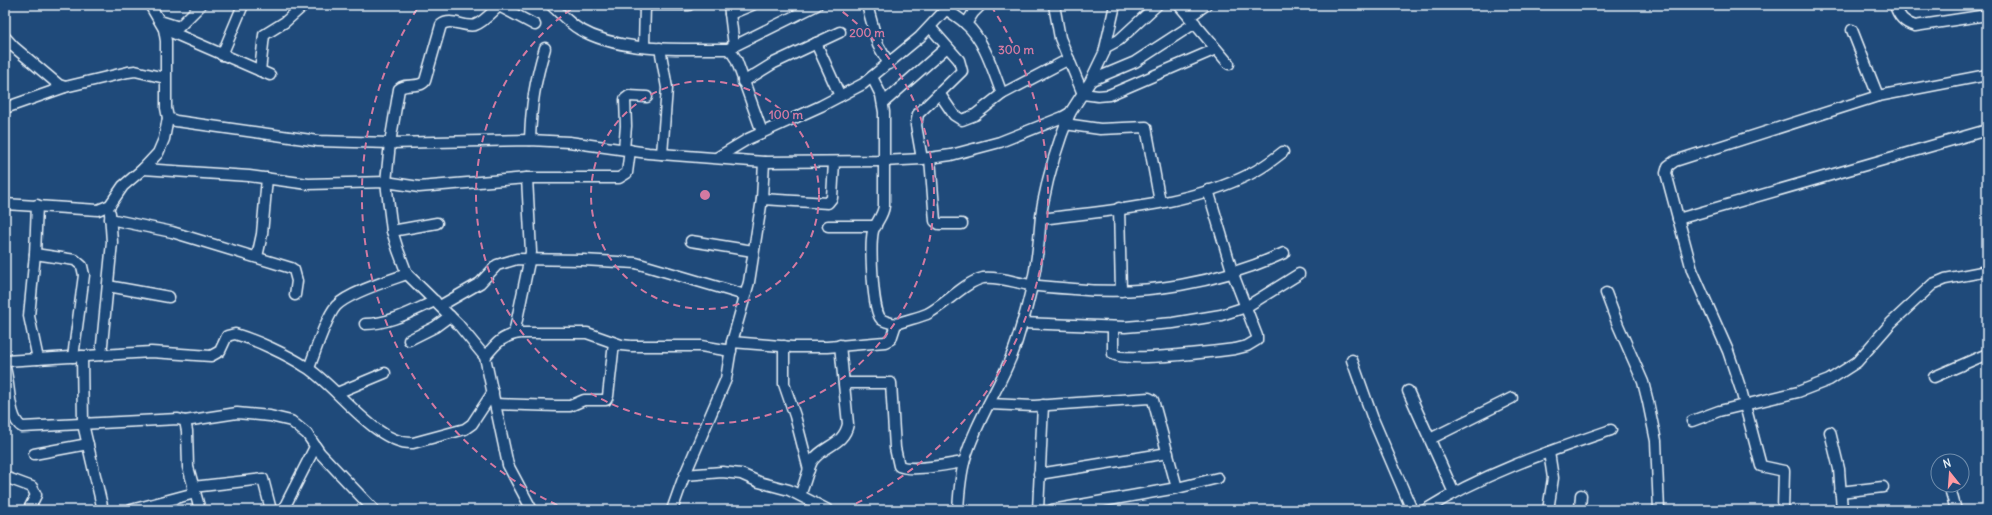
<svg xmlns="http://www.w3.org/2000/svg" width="1992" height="515" font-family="Delius,sans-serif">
<rect width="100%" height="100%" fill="#1f4a7a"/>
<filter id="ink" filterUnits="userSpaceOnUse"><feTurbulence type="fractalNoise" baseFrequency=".025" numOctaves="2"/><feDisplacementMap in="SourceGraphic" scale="8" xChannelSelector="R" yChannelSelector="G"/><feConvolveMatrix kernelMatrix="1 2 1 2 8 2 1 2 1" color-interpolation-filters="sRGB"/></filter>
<g filter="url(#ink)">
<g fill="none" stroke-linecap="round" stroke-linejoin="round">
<defs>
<g id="minor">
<polyline points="150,5 164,29 166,41 166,108 168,118 176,121 318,141 390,143 530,140 569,142 648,153 764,162 883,161 922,159 951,155 1000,142 1063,117 1070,113 1090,82 1104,53 1115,5"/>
<path d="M500,5C493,11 484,22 475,25C464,28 451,17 441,25L425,81C419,89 406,82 399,89L390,143L386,182L392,231L398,250L407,274L458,324L485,357L508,465L532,510"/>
<path d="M551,5C560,13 569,23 579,29C623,54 679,48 728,49L732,53L736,59L762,132"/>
<polyline points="645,5 689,5"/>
<polyline points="729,5 734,46"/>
<polyline points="867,5 878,45 889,64"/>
<polyline points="1054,5 1060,38 1083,94 1098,96 1109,95 1216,49"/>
<polyline points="1179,5 1229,64"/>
<path d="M1895,5C1898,16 1904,23 1915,26L1987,15"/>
<polyline points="499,6 535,25"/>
<path d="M946,9C952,14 960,18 966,24C985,41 993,71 1002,94"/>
<polyline points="730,14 752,5"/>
<polyline points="1189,17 1206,5"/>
<polyline points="163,22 179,27 201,5"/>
<polyline points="966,24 973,13 981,5"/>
<polyline points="164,29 270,75"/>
<polyline points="1852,30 1878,96"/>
<polyline points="5,37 14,47 59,85 65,87 128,72 135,71 165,78"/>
<polyline points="816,43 840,96"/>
<polyline points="644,47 645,5"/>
<polyline points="1106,47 1119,40 1157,5"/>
<polyline points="660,48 667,88 662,154"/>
<polyline points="728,49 817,5"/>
<polyline points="222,55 243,5"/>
<polyline points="260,71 264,35 285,22 304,5"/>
<path d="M872,77L881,95L884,112V206C883,216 876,222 873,231C870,244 872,310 881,319C885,322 891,323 896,324"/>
<polyline points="1092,80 1135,62 1195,23"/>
<polyline points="743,82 774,63 840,32"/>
<polyline points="939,93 954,115 962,120 975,115 1002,94 1069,59"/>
<polyline points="883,103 947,47"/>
<polyline points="5,108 65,87"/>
<polyline points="1065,124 1100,129 1146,127 1160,202"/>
<path d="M530,140C531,106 535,81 545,48"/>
<polyline points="624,149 626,126 625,99 629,96 647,97"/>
<polyline points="718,157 748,139 821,106 863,84 920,37 950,5"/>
<polyline points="930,158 935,221 939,224 962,224"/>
<polyline points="922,159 916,125 918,114 962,71 959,60 930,27"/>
<polyline points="143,169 249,176 308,184 386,182 419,187 527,178 619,178 627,173 630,150"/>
<polyline points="762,199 828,203 832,198 834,162"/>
<polyline points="5,204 98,210 110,205 123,186 143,169 158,153 164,139 168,118"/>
<polyline points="37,205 35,254 29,316 38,359"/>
<polyline points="1119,208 1121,291"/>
<polyline points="110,219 172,232 291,268 294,270 297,281 295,295"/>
<path d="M1041,219C1110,210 1187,206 1250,174C1262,168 1273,160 1283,152"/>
<polyline points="1678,219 1987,130"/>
<polyline points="828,226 876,226"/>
<polyline points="392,231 437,223"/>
<polyline points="691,241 753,251"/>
<polyline points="35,254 75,260 82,266 84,275 73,357"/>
<polyline points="257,257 262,234 267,178"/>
<polyline points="108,286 169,297"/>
<polyline points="1606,293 1618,325 1643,382 1648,402 1656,441 1659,510"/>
<polyline points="440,306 480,283 497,265 517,259 583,260 636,263 745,295"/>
<polyline points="1022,323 1125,327 1173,323 1221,315 1246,307 1299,274"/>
<path d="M365,324C390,324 412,311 435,301"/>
<path d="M1113,327V354C1121,363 1219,351 1235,349L1247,346L1257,340V336L1233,274L1208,190"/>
<polyline points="514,334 531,252 527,178"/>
<polyline points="409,340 435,327 450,316"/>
<path d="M732,342L792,347H827L885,342L891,339L896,324C906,320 917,318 927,314C945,305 965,282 983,278C999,276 1016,283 1031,285C1045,287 1060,288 1074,289C1145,296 1218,283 1284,253"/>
<polyline points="784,346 784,384 795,416 809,470"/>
<polyline points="101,355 112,242 110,213"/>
<polyline points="82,356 83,424 103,510"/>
<path d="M485,357C496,343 503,335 521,333H587L621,345L631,346H701L731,351"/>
<polyline points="1352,360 1373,419 1412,510"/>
<path d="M5,361L151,352L211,356L220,351L227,336L235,334C256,340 288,355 306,367C337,386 376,445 413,443L465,429L472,424L493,392"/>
<path d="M5,368C10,383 8,419 22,427L178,419L185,421L187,431L188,467L200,510"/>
<path d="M309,368C315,353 326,317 336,306C348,293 390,280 407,274"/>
<polyline points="1934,377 1987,354"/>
<path d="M844,383H891L895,448L899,466C914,472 948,464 964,462"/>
<polyline points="1408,391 1454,493"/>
<polyline points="337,393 385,373"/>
<polyline points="495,404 557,406 570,406 584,400 606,400 608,396 614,343"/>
<polyline points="989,404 1034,406 1149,398 1153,400 1177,488"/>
<polyline points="185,421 237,413 270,416 291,421 307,434 320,453 374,510"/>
<polyline points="1692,421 1719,411 1798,392 1829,380 1857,362 1891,323 1933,284 1945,279 1987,271"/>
<polyline points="1830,432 1839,469 1842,510"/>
<polyline points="1430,439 1512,398"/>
<polyline points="34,454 88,444"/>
<polyline points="1039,474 1168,453"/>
<polyline points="685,475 722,472 741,474 759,482 789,490 828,510"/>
<polyline points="5,477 32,487 36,495 30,507 34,510"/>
<polyline points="1949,485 1956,510"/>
<polyline points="193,487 263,479 271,510"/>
<polyline points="1840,492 1883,487"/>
<path d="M800,495C804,487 809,465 813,460C824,445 844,445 848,424L840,345"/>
<polyline points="131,510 195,493"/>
<polyline points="283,510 315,447"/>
<polyline points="672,510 683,479 726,379 732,342 749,282 762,199 764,162"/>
<path d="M958,510C959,493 960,476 965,459C978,415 1007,378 1019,334C1028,306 1035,277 1038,248C1040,233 1040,218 1043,203C1049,172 1058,142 1070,113"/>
<polyline points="1038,510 1043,405"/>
<polyline points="1052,510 1177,488 1218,478"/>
<path d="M1425,510C1482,474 1547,452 1611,430"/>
<polyline points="1548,510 1553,478 1549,452"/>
<polyline points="1580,510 1581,495"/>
<polyline points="1783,510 1784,471 1761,466 1741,390 1728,351 1692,270 1666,173 1668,166 1675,161 1878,96 1987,75"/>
</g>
</defs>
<use href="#minor" stroke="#e8f1f8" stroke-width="13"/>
<use href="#minor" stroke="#1f4a7a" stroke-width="10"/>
</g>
</g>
<g fill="none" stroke="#d37aa2" stroke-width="2" stroke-dasharray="7 5">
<circle cx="705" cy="195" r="114"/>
<path d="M833 5A229 229 0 1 1 577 5"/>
<path d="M568 510A343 343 0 0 1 419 6M991 6A343 343 0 0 1 842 510"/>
</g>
<circle cx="705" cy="195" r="6" fill="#d37aa2" stroke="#1f4a7a" stroke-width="2"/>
<g font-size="12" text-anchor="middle" font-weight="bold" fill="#d37aa2" stroke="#1f4a7a" stroke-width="4" stroke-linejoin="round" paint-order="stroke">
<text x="867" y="37">200 m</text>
<text x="1016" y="54">300 m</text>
<text x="786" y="119">100 m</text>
</g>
<rect width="1992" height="515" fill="none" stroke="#1f4a7a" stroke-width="20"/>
<rect x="10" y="10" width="1972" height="495" fill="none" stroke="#e8f1f8" stroke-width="1.5" filter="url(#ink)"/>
<g transform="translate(1950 473) rotate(343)"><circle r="19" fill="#1f4a7a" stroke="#6f8dac"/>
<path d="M0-3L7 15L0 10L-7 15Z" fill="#ff9aa2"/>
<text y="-6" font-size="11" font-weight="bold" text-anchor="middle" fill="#e8f1f8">N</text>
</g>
</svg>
